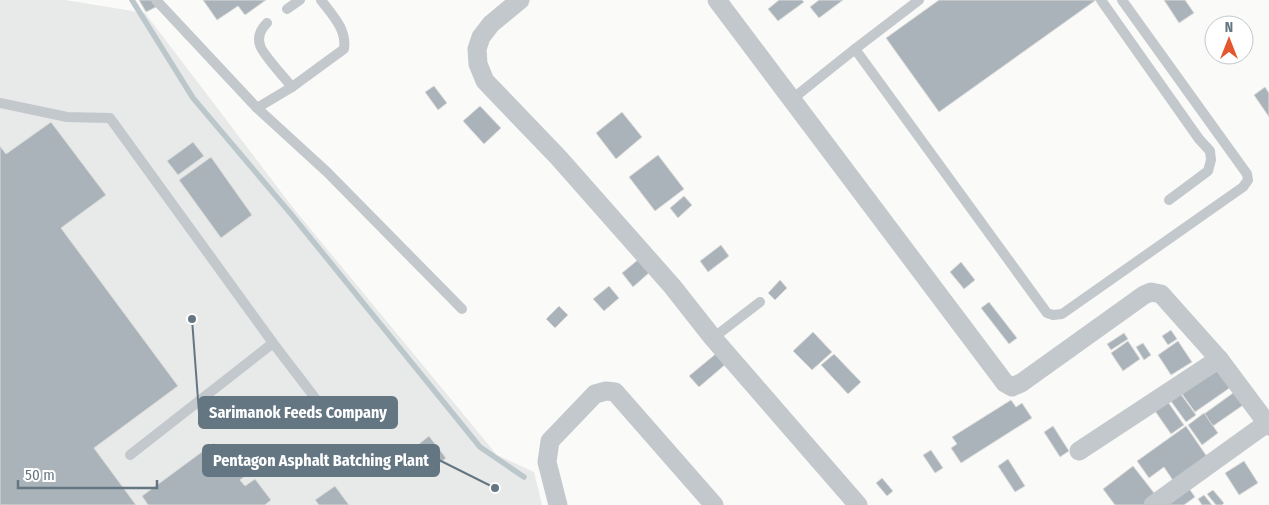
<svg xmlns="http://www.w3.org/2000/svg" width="1269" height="505" font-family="'Fira Sans Condensed',sans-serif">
<rect width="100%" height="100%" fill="#fafaf8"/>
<polygon fill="#e8e9e9" points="0,0 65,0 145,13 294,209 497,455 534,472 542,505 0,505"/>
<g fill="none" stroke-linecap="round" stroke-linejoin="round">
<polyline stroke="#bbc7cb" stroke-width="5.5" points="132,0 193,98 291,214 480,447 524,477"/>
</g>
<g fill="#aab3b9" stroke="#dcdcda">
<polygon points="139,0 152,0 156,7 146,12"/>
<polygon points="203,0 266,0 245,15 238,6 217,20"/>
<polygon points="779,0 802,0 804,2 778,21 768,9"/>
<polygon points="819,0 843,0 819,18 810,7"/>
<polygon points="939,0 1096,0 939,112 886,38"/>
<polygon points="1164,0 1185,0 1194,13 1179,23"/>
<polygon points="434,86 447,103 438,110 425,92"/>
<polygon points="1265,87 1269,93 1269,117 1254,95"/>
<polygon points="480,106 501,128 484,144 463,121"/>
<polygon points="622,112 642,137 616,159 596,133"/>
<polygon points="51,122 106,195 61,228 178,386 94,448 136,505 0,505 0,146 6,154"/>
<polygon points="193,142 204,156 178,175 167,161"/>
<polygon points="658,155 684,189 655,211 629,177"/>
<polygon points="211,157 252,215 221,238 179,180"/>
<polygon points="684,196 692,205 678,218 670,208"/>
<polygon points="721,245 729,256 708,272 700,261"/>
<polygon points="639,259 650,272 633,287 622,273"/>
<polygon points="961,262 975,280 964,289 950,272"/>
<polygon points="780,280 787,288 775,300 768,293"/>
<polygon points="609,286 619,298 604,311 593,299"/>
<polygon points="989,302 1017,338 1009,344 981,308"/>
<polygon points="559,306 568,315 555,328 546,319"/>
<polygon points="1171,330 1177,339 1168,345 1162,336"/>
<polygon points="813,332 832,352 812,370 793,351"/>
<polygon points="1124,333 1128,339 1111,350 1107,344"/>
<polygon points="1128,341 1140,359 1123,371 1111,353"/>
<polygon points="1178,341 1192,362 1171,375 1158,355"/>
<polygon points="1143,343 1151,355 1144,360 1136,347"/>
<polygon points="718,352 727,363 699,387 689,376"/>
<polygon points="834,354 861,382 848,394 821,365"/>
<polygon points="1218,368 1231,387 1195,412 1182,394"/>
<polygon points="1240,388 1249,401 1213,426 1204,414"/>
<polygon points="1180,393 1196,415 1186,422 1170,400"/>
<polygon points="1011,400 1016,407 1022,403 1032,418 961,463 951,448 957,444 952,437"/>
<polygon points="1168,402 1184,425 1171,434 1155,411"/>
<polygon points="1204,413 1218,433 1202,445 1188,425"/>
<polygon points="1053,426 1069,451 1060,457 1044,432"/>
<polygon points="1186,426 1210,461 1176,485 1164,467 1149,478 1137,461"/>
<polygon points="429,436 446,458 436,466 419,444"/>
<polygon points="214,443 226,459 234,452 249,473 240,480 245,486 255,479 271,500 265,505 148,505 142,496"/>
<polygon points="931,450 943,468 935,473 923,455"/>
<polygon points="1008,459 1025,486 1015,492 998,466"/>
<polygon points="1244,461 1258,483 1239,495 1225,473"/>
<polygon points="1133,466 1158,498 1148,505 1115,505 1103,489"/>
<polygon points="882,478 893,491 887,496 876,483"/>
<polygon points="335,486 349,505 319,505 315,500"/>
<polygon points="1188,487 1195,497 1184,505 1165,505"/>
<polygon points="1213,490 1224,503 1222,505 1216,505 1207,494"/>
<polygon points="1204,495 1212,505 1202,505 1198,499"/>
</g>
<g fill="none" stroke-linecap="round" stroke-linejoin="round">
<g stroke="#c3c8cc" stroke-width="10">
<polyline points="156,0 257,108 327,172 462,309"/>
<polyline points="1101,0 1199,139 1210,151 1211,160 1208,171 1169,200"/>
<polyline points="287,9 300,0"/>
<path d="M267,23C261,29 257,36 260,45C262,54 285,78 292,87"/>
<polyline points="855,49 919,0"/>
<polyline points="791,100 855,49 1047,313 1053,315 1062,314 1243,187 1248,180 1247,174 1122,0"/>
<polyline points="0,103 67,117 110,118 273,343 335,424"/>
<path d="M257,108L292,87L344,49C347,29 332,15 321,0"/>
<polyline points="713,338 760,302"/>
<polyline points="130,455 273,343"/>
</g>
<g stroke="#c3c8cc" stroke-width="19">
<polyline points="520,0 491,24 481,37 477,49 478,64 485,81 558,157 672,286 713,338 858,505"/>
<polyline points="717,0 1005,383 1012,387 1021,383 1144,295 1151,292 1161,294 1219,359 1269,426"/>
<polyline points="1079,451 1219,359"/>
<polyline points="558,505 547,462 550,441 595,394 606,391 615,392 714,505"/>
<polyline points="1153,505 1267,423"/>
</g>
</g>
<path fill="none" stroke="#657683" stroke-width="2" d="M192 319L199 413M495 488L439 460"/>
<g fill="#657683" stroke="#fff" stroke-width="2">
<circle cx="192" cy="319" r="5"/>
<circle cx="495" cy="488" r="5"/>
</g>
<g fill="#657683" stroke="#657683" stroke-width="2">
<rect x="199" y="397" width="198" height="31" rx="5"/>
<rect x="203" y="445" width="236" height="31" rx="5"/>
</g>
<g font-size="16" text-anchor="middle" font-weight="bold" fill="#fff">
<text x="298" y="418">Sarimanok Feeds Company</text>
<text x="321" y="466">Pentagon Asphalt Batching Plant</text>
</g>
<g transform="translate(1229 40)"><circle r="24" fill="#ffffff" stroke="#c1c8cd"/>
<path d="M0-4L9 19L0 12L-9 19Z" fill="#e4572e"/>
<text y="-8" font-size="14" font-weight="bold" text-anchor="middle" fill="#657683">N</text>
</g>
<path d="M18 480v8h139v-8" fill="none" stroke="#657683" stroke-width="2.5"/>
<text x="25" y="480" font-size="15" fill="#657683" stroke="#ffffff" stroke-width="4" paint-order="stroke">50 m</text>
</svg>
